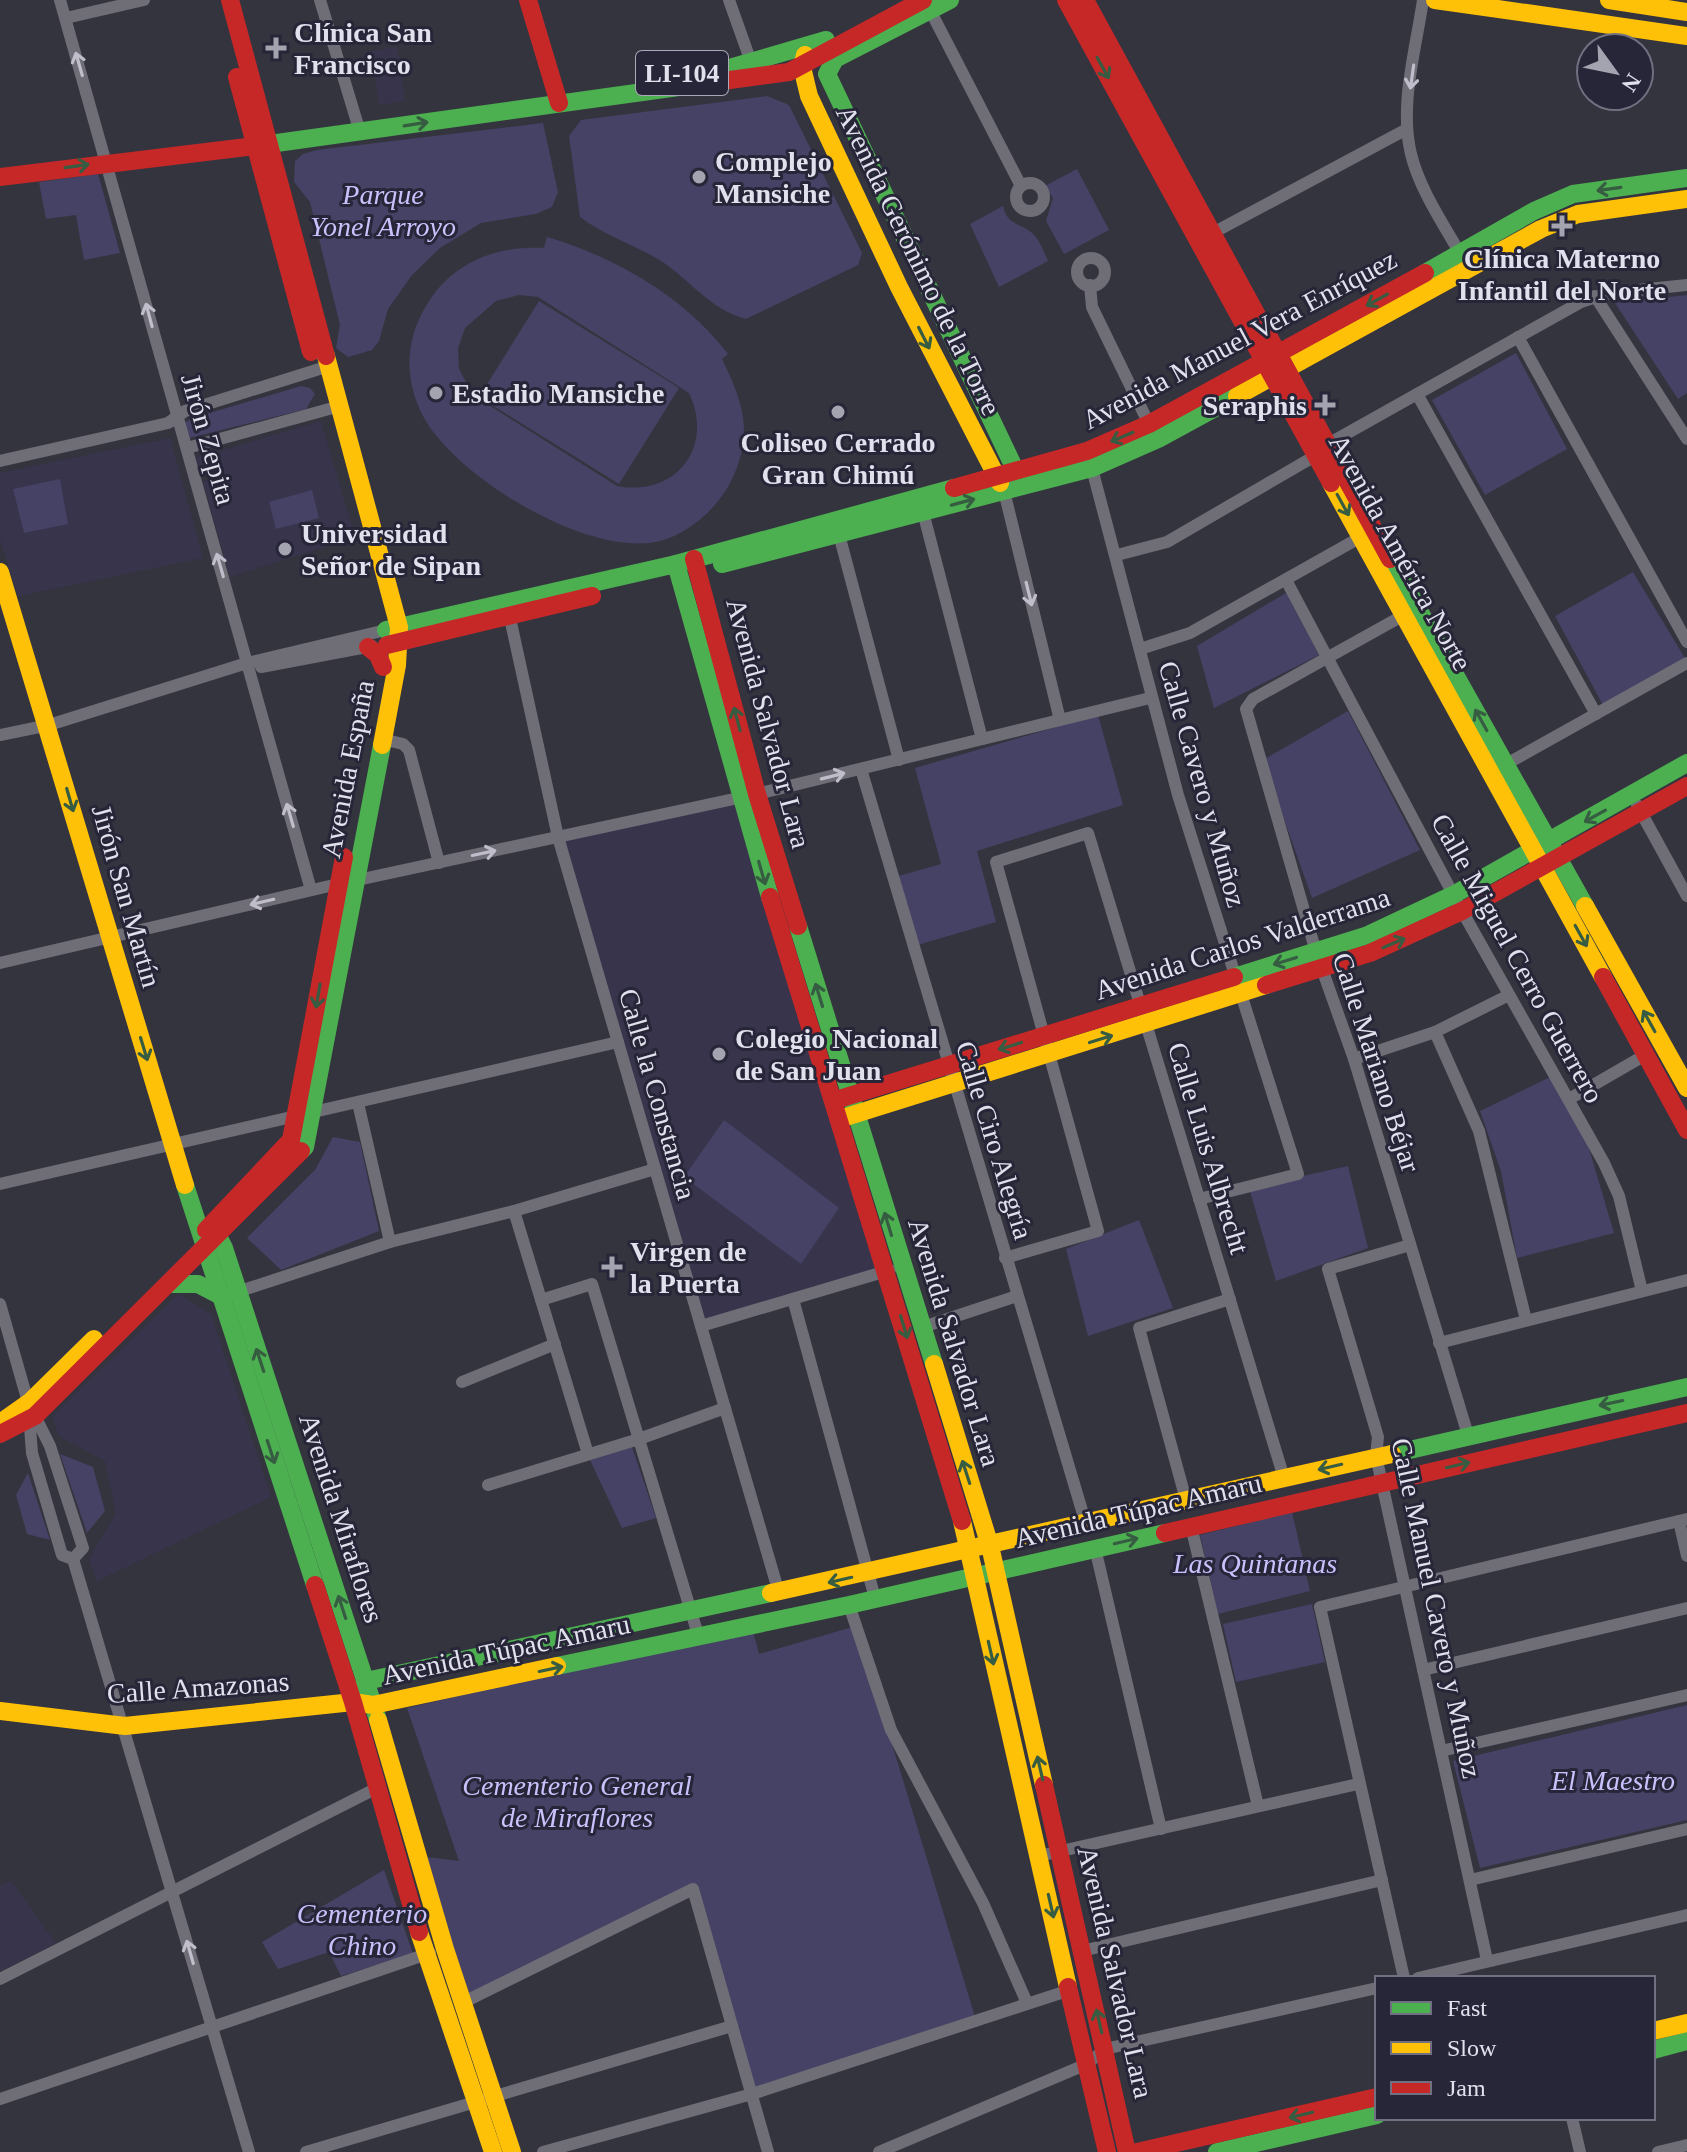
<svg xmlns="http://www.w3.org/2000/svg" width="1687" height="2152" font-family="'Times New Roman',serif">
<rect width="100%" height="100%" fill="#34343f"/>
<g fill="#37344c">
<polygon points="397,47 405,101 379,105 371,51"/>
<polygon points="321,421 355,537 230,577 203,482 216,477 212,467 200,471 196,458"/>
<polygon points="170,438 203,558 18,596 0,539 0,473"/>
<polygon points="738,801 884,1272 701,1326 558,837"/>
<polygon points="178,1294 211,1314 271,1497 97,1581 89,1559 116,1513 105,1461 59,1436 52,1417"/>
<polygon points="11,1881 56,1943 0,1971 0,1885"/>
</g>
<g fill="#454265" fill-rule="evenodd">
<path d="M767,96L789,105L862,253L858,265L746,319C710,310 689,278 658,259C632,244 604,235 580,217L569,136L581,120Z"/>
<polygon points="543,123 558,192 552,207 536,214 481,223 440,248 412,275 388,309 379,341 372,350 348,357 336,348 340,325 310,202 294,182 295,161 303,154 317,150"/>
<polygon points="1077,169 1109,230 1064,254 1046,221 1053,198 1045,186"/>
<polygon points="98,174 120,253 84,260 76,215 46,219 39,182"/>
<path d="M1003,206C1007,227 1024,223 1035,236C1041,243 1044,253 1048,261L999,287L970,224Z"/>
<path d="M547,237C615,257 685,297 728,354L722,359C745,406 754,437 729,485C715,510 688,534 660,541C590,559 455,477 423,416C404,379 405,341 426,306C451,263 496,245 544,248ZM519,295L538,297L689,393C715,448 675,497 617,486L476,397L467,384L459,369L458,348L465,328L496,301Z"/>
<polygon points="1687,295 1687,393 1678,399 1615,303"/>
<polygon points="539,301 679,388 619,484 479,397"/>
<polygon points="1516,353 1567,449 1485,495 1432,400"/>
<polygon points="301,386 310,388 315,394 306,409 189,438 184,423 193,418"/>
<polygon points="60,479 68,524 24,533 13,489"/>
<polygon points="312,490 319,518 276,529 269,502"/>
<polygon points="1633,572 1686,660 1604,707 1555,616"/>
<polygon points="1286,593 1319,655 1214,708 1197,646"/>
<polygon points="1348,711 1420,850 1312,898 1263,760"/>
<polygon points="1098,715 1123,805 977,851 996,922 914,946 895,877 941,864 915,768"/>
<polygon points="1550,1077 1588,1145 1614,1233 1517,1258 1501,1171 1480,1111"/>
<polygon points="724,1120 839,1208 801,1264 684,1177"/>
<polygon points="333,1137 360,1142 379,1231 281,1270 247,1238 315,1170"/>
<polygon points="1348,1166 1368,1248 1276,1281 1249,1188"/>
<polygon points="1139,1220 1173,1308 1088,1336 1066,1249"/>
<polygon points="632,1447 656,1518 622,1528 590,1460"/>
<polygon points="60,1454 93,1467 105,1511 87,1533"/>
<polygon points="28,1473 50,1540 27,1534 16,1495"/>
<polygon points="1292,1512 1310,1591 1218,1614 1200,1535"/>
<polygon points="1312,1604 1325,1662 1236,1682 1223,1624"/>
<polygon points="856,1626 976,2020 752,2094 693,1890 462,2003 418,1856 459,1861 407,1708 752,1627 759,1654"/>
<polygon points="1687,1705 1687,1820 1480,1868 1453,1761"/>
<polygon points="384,1870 413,1954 341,1976 329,1952 278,1969 262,1942"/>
</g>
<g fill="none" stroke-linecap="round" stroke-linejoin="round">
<g stroke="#6f6e77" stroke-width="12">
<polyline points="60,0 311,890"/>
<polyline points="320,0 360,132"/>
<polyline points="729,0 751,62"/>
<path d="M1423,0C1416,49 1399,105 1411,154C1420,191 1445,226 1463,259"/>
<polyline points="930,10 1021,186"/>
<polyline points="66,18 144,0"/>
<circle cx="1030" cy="197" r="14"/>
<polyline points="1209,235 1407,129"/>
<circle cx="1091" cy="272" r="14"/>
<polyline points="1090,285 1092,307 1149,424"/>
<polyline points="1595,296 1687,439"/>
<polyline points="1518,337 1687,642"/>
<polyline points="1417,394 1596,714"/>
<polyline points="187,448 340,406"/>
<polyline points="0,461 168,423 185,411 329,366"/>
<polyline points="1090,461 1178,795 1298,1174 1199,1199"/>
<polyline points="1004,491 1060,720"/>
<polyline points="923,512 982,739"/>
<polyline points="837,527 899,760"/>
<polyline points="1117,555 1167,542 1315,456 1328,444 1581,302 1609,293 1687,285"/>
<polyline points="1286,580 1462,911 1604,1163 1619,1196 1642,1291"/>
<polyline points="508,609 558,837 779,1593"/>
<polyline points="1404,615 1253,699 1246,709 1316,952 1354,1059 1468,1435"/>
<polyline points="1140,649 1190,633 1361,537"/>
<polyline points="261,667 372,646"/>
<polyline points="0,735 49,725 247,663 386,630"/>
<polyline points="382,739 403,744 409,750 439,863"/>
<polyline points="1501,767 1687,663"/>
<polyline points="861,769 1086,1524"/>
<polyline points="1637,805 1687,896"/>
<polyline points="353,881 757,794 1150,698"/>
<polyline points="0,963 338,884"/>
<polyline points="1435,1032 1479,1131 1526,1320"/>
<polyline points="1354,1059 1435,1032 1509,995"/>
<polyline points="1569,1099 1647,1054"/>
<polyline points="358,1103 390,1242"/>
<polyline points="0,1184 618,1042"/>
<polyline points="514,1211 588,1454"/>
<polyline points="1410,1245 1328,1269 1378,1437 1376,1456 1487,1960"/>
<polyline points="1005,1258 1098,1231 996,862 1088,833 1284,1478"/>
<polyline points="237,1292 390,1242 514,1211 655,1169"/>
<polyline points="793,1299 875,1598"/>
<polyline points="541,1300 592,1284 699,1638"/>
<polyline points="0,1304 28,1402 50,1446 83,1548 73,1559"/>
<polyline points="701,1326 890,1270"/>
<polyline points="920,1328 1017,1296"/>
<polyline points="1439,1343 1687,1280"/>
<polyline points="462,1382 555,1344"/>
<polyline points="29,1414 32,1453 62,1555 73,1559 249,2152"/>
<polyline points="488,1485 639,1439 725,1408"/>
<polyline points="1186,1500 1139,1328 1230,1299"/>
<polyline points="1679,1521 1687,1556"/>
<polyline points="1191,1526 1258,1806"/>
<polyline points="1095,1548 1161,1829"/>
<polyline points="849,1605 891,1730 983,1903 1027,2003"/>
<polyline points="1423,1670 1687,1608"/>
<polyline points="1441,1751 1687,1695"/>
<polyline points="1039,1856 1358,1784"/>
<polyline points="1470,1880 1687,1829"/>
<polyline points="1082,1951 1382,1880"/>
<polyline points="1404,1978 1320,1607 1687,1519"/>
<polyline points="1418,1978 1687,1915"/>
<polyline points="0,1979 377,1788"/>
<polyline points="462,2003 693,1889 768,2152"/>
<polyline points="0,2099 430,1953"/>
<polyline points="1572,2118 1580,2152"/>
<polyline points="306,2152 732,2026"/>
<polyline points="543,2152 752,2094 1070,1990"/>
<polyline points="879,2152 1087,2064 1105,2049 1377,1988"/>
<polyline points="1658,2152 1687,2145"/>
</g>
<g stroke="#4caf50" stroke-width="18">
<polyline points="950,0 835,59 827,74 1020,480"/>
<polyline points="733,67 826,40"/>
<polyline points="255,146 693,85"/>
<polyline points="1425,273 1534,211 1573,194 1687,178"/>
<polyline points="1390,559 1585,906"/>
<polyline points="676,564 770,897"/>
<polyline points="722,564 1092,468 1158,439 1237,396"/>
<polyline points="386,630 676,564 954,488"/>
<polyline points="798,926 934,1364"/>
<polyline points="1234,977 1368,935 1453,895 1687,763"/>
<polyline points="301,1151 305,1147 382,745"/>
<polyline points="185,1185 315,1585"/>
<polyline points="212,1224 224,1248 378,1720"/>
<polyline points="169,1284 198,1284 223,1297"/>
<polyline points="1392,1454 1687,1387"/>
<polyline points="557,1666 849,1605 1165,1533"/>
<polyline points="353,1702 366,1681 771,1593"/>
<polyline points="1653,2050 1687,2041"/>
<polyline points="1217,2152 1377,2115"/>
</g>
<g stroke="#ffc107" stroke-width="18">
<polyline points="1435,0 1687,36"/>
<polyline points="1609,0 1687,12"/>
<polyline points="805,55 802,67 809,96 899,287 1000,483"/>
<polyline points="326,356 399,627 397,665 382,745"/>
<polyline points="1237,396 1541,229 1578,214 1687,199"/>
<polyline points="1331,483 1603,977"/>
<polyline points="0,572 185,1185"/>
<polyline points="1585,906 1687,1088"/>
<polyline points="846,1117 1266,985"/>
<polyline points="934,1364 990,1546 1044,1785"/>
<polyline points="0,1423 31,1401 94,1339"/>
<polyline points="962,1521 1068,1987"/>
<polyline points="771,1593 1392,1454"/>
<polyline points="0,1711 125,1726 353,1702 373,1705 557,1666"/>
<polyline points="378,1720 445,1949 512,2152"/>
<polyline points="419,1932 493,2152"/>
<polyline points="1653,2031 1687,2023"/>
</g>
<g stroke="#c62828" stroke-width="18">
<polyline points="230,0 326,356"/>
<polyline points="528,0 559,103"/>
<polyline points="1066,0 1331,483"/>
<polyline points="1085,0 1390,559"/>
<polyline points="237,77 311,352"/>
<polyline points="693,85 789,72 923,0"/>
<polyline points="0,177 255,146"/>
<polyline points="954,488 1087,451 1149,424 1425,273"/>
<polyline points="694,559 757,794 798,926"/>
<polyline points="387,645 592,596"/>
<polyline points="368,647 378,655 383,667"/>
<polyline points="770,897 962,1521"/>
<polyline points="1603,977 1687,1130"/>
<polyline points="1266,985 1370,953 1462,911 1687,786"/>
<polyline points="839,1099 1234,977"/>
<polyline points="206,1230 291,1140 344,857"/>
<polyline points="0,1434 35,1416 301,1151"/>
<polyline points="1165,1533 1687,1413"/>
<polyline points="315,1585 353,1702 419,1932"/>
<polyline points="1044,1785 1127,2152"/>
<polyline points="1068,1987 1107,2152"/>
<polyline points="1137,2152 1377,2097"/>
</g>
</g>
<defs><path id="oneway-shaft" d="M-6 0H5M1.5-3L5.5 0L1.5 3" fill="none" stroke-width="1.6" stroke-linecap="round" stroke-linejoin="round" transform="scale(2)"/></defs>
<g stroke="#bfbeca">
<use href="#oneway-shaft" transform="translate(79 64) rotate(-106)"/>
<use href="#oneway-shaft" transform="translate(1412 77) rotate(98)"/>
<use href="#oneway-shaft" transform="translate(149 315) rotate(-105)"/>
<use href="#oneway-shaft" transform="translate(220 565) rotate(-106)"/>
<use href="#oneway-shaft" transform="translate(1029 594) rotate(76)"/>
<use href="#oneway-shaft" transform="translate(833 776) rotate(-14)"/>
<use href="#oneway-shaft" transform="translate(290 815) rotate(-106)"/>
<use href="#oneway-shaft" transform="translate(484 853) rotate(-12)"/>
<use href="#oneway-shaft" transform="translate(262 902) rotate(167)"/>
<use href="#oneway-shaft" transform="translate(190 1952) rotate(-106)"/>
</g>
<g stroke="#365c42">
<use href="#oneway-shaft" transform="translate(1103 68) rotate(61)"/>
<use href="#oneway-shaft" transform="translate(416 124) rotate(-9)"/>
<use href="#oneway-shaft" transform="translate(77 166) rotate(-8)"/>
<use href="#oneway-shaft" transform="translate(1609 189) rotate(172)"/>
<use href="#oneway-shaft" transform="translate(1377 300) rotate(151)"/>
<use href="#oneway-shaft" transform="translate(924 338) rotate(63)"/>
<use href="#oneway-shaft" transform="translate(1122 437) rotate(157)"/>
<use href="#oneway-shaft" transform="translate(963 502) rotate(-15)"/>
<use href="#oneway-shaft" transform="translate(1343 505) rotate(61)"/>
<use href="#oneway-shaft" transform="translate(737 719) rotate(-105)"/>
<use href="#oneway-shaft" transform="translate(1481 720) rotate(-119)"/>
<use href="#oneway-shaft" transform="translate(70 800) rotate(74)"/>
<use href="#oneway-shaft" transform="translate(1595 816) rotate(151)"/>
<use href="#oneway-shaft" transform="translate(762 873) rotate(74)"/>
<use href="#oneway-shaft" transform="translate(1581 936) rotate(61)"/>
<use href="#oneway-shaft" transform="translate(1394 943) rotate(-23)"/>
<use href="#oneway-shaft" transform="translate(1285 961) rotate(163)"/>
<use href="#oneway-shaft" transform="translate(819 995) rotate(-107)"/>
<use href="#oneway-shaft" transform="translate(318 996) rotate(100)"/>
<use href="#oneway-shaft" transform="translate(1649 1021) rotate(-119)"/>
<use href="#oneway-shaft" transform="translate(1101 1039) rotate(-17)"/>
<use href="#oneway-shaft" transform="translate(1010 1046) rotate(163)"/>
<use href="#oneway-shaft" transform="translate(144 1049) rotate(73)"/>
<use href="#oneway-shaft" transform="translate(888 1224) rotate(-107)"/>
<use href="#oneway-shaft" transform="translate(904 1327) rotate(73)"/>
<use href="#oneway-shaft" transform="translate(260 1360) rotate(-108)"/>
<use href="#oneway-shaft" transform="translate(1611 1403) rotate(168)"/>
<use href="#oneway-shaft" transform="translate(271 1452) rotate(72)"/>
<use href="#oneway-shaft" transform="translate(1458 1465) rotate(-13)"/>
<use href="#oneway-shaft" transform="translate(1330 1467) rotate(167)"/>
<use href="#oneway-shaft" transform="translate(966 1472) rotate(-108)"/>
<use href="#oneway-shaft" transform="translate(1126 1541) rotate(-13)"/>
<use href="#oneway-shaft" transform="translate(840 1580) rotate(167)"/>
<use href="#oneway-shaft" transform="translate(342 1607) rotate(-108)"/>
<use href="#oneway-shaft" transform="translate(991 1653) rotate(77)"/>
<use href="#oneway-shaft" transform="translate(551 1669) rotate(-12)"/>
<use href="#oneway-shaft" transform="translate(1040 1768) rotate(-103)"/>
<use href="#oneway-shaft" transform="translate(1051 1906) rotate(77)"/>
<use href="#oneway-shaft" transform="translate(1099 2021) rotate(-103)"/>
<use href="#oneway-shaft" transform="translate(1301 2115) rotate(167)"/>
</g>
<g fill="#a4a4b0" stroke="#272538" stroke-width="3">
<path d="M272 36h8v8h8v8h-8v8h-8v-8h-8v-8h8z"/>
<circle cx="699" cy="177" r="8"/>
<path d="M1558 214h8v8h8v8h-8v8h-8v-8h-8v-8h8z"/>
<circle cx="436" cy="393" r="8"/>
<path d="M1321 393h8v8h8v8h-8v8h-8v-8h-8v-8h8z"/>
<circle cx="838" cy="412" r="8"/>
<circle cx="285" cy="549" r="8"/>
<circle cx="719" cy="1054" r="8"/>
<path d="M608 1255h8v8h8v8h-8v8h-8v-8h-8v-8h8z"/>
</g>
<g text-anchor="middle" stroke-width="6" stroke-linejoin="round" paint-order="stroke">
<rect fill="#272538" stroke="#a9a8b7" stroke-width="2" x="636" y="51" width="92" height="44" rx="6"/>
<g font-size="26" font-weight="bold" fill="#e1e0ed">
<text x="682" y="82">LI-104</text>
</g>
<g font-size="28" font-weight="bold" fill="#e1e0ed" stroke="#272538" text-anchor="start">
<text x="294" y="42">Clínica San<tspan x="294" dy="32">Francisco</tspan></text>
<text x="715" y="171">Complejo<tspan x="715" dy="32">Mansiche</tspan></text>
<text x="1562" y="268" text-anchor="middle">Clínica Materno<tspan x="1562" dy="32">Infantil del Norte</tspan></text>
<text x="452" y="403">Estadio Mansiche</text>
<text x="1307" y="415" text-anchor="end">Seraphis</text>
<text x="838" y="452" text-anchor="middle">Coliseo Cerrado<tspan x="838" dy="32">Gran Chimú</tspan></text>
<text x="301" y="543">Universidad<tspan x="301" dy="32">Señor de Sipan</tspan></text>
<text x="735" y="1048">Colegio Nacional<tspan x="735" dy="32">de San Juan</tspan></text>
<text x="630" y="1261">Virgen de<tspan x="630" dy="32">la Puerta</tspan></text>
</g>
<g font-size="28" font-style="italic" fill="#c7c2fc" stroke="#272538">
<text x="383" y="204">Parque<tspan x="383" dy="32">Yonel Arroyo</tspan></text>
<text x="1255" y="1573">Las Quintanas</text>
<text x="1613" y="1790">El Maestro</text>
<text x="577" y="1795">Cementerio General<tspan x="577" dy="32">de Miraflores</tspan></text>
<text x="362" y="1923">Cementerio<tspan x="362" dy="32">Chino</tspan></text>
</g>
<g font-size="28" fill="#e1e0ed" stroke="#272538">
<text transform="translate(919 260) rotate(64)" y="10">Avenida Gerónimo de la Torre</text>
<text transform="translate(1239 339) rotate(-28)" y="10">Avenida Manuel Vera Enríquez</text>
<text transform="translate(209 439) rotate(74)" y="10">Jirón Zepita</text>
<text transform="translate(1401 552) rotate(61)" y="10">Avenida América Norte</text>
<text transform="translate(769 723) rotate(75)" y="10">Avenida Salvador Lara</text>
<text transform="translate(347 769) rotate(-79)" y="10">Avenida España</text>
<text transform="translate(1203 784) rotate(74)" y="10">Calle Cavero y Muñoz</text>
<text transform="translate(127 896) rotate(74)" y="10">Jirón San Martín</text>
<text transform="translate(1242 943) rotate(-18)" y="10">Avenida Carlos Valderrama</text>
<text transform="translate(1518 958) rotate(61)" y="10">Calle Miguel Cerro Guerrero</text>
<text transform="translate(1377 1062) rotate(72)" y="10">Calle Mariano Béjar</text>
<text transform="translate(658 1094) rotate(74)" y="10">Calle la Constancia</text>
<text transform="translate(995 1140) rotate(73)" y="10">Calle Ciro Alegría</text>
<text transform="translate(1209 1148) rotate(73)" y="10">Calle Luis Albrecht</text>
<text transform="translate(955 1342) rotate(73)" y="10">Avenida Salvador Lara</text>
<text transform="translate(1138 1510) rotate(-13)" y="10">Avenida Túpac Amaru</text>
<text transform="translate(342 1518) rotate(72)" y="10">Avenida Miraflores</text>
<text transform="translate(1437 1608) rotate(78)" y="10">Calle Manuel Cavero y Muñoz</text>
<text transform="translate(506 1649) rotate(-12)" y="10">Avenida Túpac Amaru</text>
<text transform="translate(198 1687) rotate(-4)" y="10">Calle Amazonas</text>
<text transform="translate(1116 1972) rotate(77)" y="10">Avenida Salvador Lara</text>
</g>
</g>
<rect x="1375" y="1976" width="280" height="144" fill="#272538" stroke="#717080" stroke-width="2"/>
<rect x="1391" y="2002" width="40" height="12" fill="#4caf50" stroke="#717080" stroke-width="2"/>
<text x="1447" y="2016" font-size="24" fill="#e1e0ed">Fast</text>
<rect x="1391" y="2042" width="40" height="12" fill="#ffc107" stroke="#717080" stroke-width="2"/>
<text x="1447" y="2056" font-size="24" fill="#e1e0ed">Slow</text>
<rect x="1391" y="2082" width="40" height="12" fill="#c62828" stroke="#717080" stroke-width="2"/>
<text x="1447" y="2096" font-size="24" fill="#e1e0ed">Jam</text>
<g transform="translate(1615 72) rotate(123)"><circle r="38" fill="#272538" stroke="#717080" stroke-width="2"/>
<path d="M0-6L14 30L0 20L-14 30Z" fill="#a4a4b0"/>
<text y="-12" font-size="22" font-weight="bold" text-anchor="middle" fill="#e1e0ed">N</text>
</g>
</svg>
